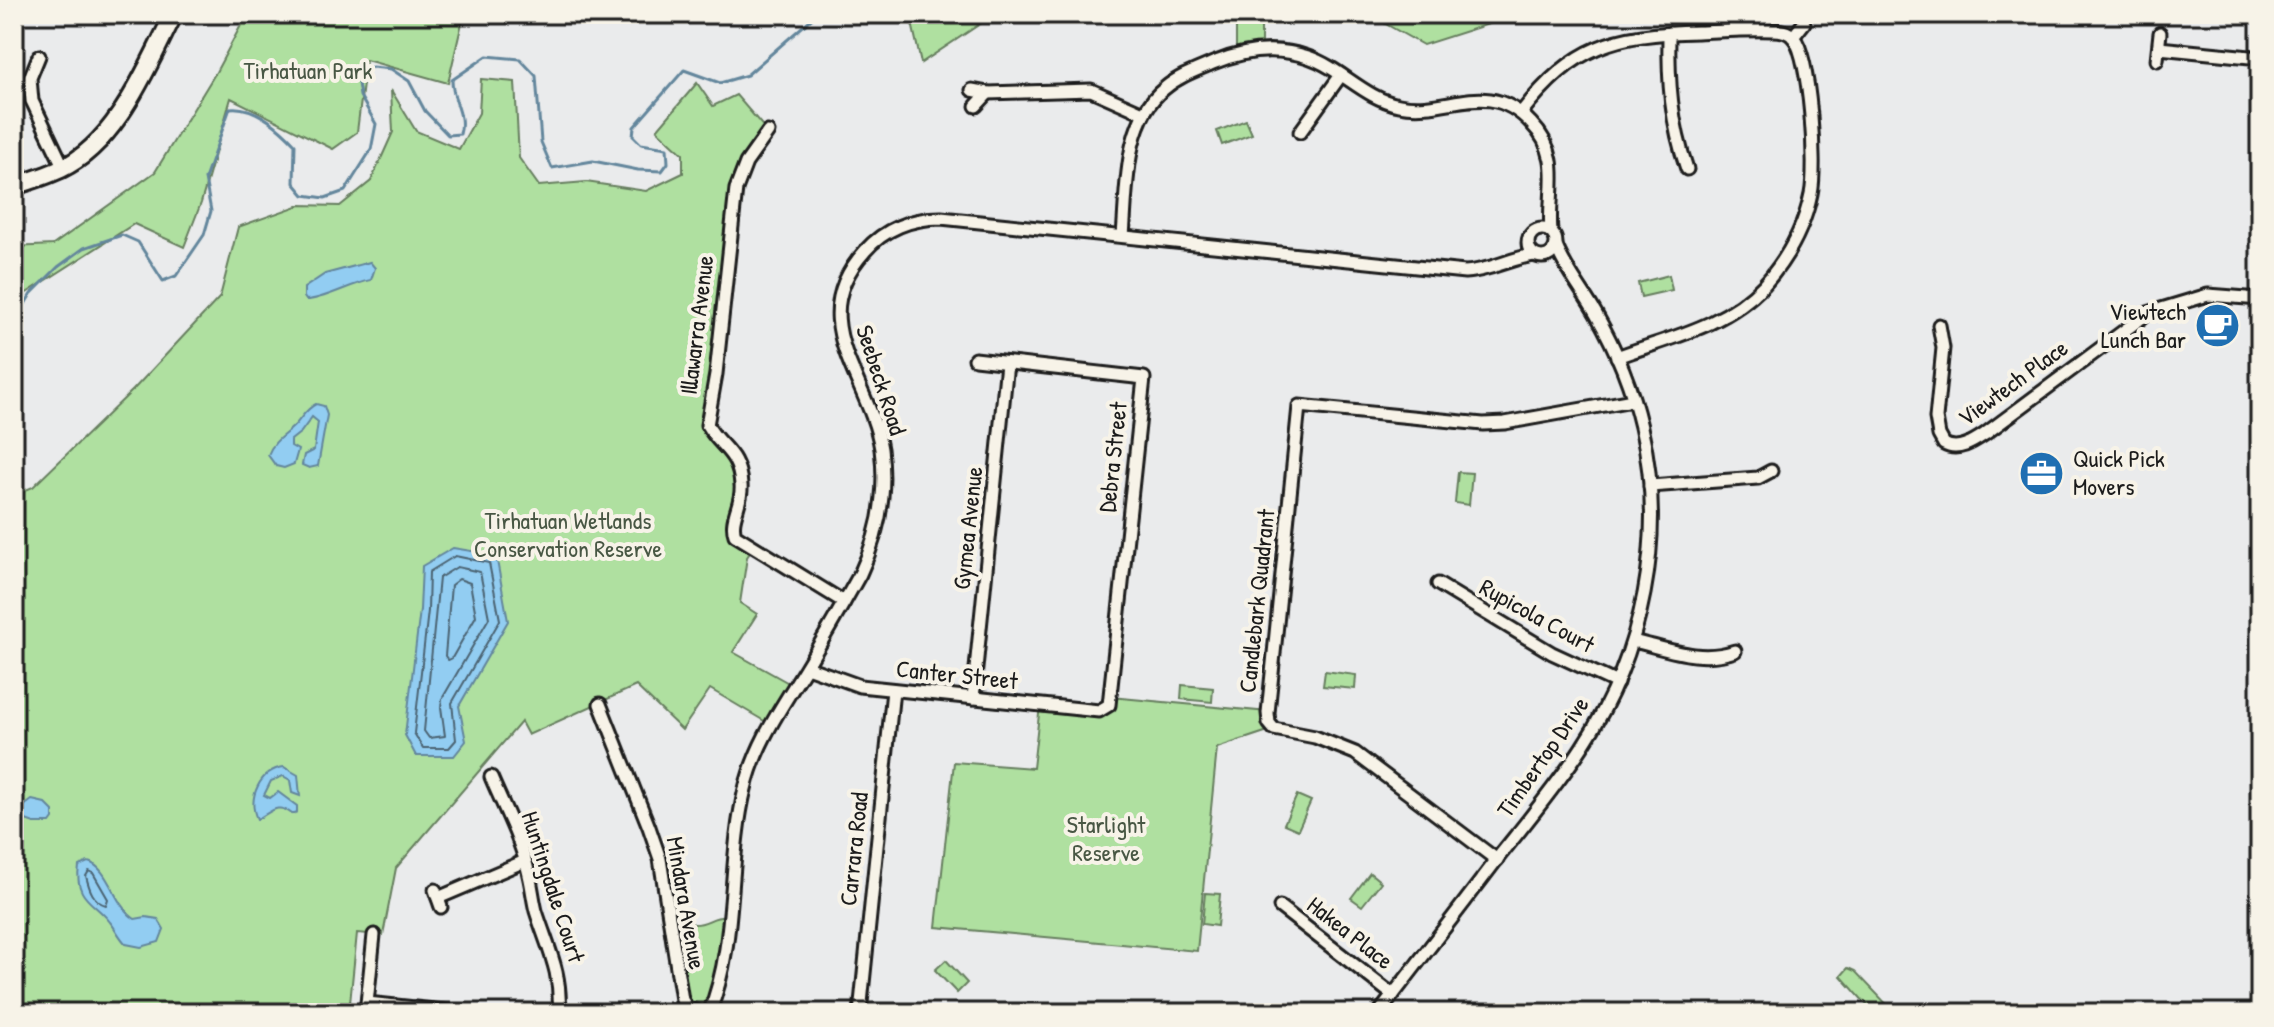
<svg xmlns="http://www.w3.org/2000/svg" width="2274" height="1027" font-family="'Patrick Hand',sans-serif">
<rect width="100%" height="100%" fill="#eaebec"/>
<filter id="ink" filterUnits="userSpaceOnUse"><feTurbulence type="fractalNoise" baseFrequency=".0125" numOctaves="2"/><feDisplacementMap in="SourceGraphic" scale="16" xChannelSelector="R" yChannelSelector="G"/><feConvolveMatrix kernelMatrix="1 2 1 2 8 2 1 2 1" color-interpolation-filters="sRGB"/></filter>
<g filter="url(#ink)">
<g fill="#afe0a0" stroke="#667e5e" stroke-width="2">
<polygon points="247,14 464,14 448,83 366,60 357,132 333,149 231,98 201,203 184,247 134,224 14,301 14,247 53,245 155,172 216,72"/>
<polygon points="910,14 995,14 921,63"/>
<polygon points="1046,14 1169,14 1075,23"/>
<polygon points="1236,14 1261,14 1261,51 1236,55"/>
<polygon points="1368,14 1520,14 1423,45"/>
<polygon points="481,79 515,82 519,158 539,186 586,182 646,191 683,173 683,154 657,130 697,83 713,106 736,95 768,132 739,180 707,417 738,468 733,524 753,548 747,557 740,603 757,614 733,652 794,686 771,725 710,689 682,730 636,686 528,735 521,722 396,868 383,935 357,933 349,1013 14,1013 14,495 33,487 133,390 220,297 238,227 300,205 340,206 371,181 393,132 391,90 416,131 459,149 479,113"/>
<polygon points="1246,120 1252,134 1222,145 1217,131"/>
<polygon points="1669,275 1672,290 1641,297 1638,283"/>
<polygon points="1458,472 1472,473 1469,505 1455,503"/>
<polygon points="1325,671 1356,675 1355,689 1323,686"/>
<polygon points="1182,685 1213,688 1212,702 1181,699"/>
<polygon points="1111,697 1268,712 1274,729 1217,748 1197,951 936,927 954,762 1033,768 1040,705 1100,711"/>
<polygon points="1297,795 1311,801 1298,830 1284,824"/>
<polygon points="1370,873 1381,882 1362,906 1351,898"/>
<polygon points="1205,893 1220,894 1217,926 1202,924"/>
<path d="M679,910L693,924C708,925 711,915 729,917L709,1013L688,1008L669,912Z"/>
<polygon points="946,960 967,983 957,993 935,970"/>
<polygon points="1848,968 1855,971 1895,1013 1874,1013 1841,976"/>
</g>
<g fill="#92cdf2" stroke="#63869c" stroke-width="2">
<path d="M370,262L375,268L371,280C350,284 323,300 306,300L304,297V288L325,274Z"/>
<path d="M316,404L324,406L327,415L318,466L309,468L302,465L304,455L314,450L318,422L312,417L301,432L291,440V446L298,450L294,464L284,468L276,466L268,455C274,439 286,435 296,424C303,416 306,409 316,404Z"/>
<polygon points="453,548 496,555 508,621 459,706 466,741 454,756 416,756 405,735 420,610 422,566"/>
<path d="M284,767L298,775L300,796L292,793L290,780L283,776L271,781L264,795L270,798L278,792L297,806V812L292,814C276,801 270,814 257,819C247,798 260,770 284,767Z"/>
<polygon points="32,800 45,803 53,811 53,819 50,823 34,823 23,819 24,806"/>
<path d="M88,862C109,867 114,906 135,919L146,917L158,919L164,929L159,942L141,947L126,944C119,937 116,929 110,922C95,902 74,900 79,866Z"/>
</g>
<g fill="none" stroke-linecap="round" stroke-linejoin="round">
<g stroke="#4b6372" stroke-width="2">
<polygon points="455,556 489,563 500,620 452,703 456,740 449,748 423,748 414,733 428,611 429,572"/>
<polygon points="457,567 480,572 489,618 442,699 441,707 445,736 429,738 424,731 439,578"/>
<polygon points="459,579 470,583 476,616 452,658 448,660 445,656 451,585"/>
<path d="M89,871L93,873L108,899L106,905C93,902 89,888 86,876Z"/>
</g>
<path stroke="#63869c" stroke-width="3" d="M14,453L18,436L15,321L31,294L58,267L84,248L122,235L138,242L163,281L176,276L204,235L211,211L205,179L230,108C255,105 279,127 295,144L294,183L304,195L325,198L345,191L371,150L376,124L360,96L357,77L372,67L391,69L409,81L425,111L448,135L460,134C466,114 452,101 452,80L487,56L520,59L536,76L541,142L552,168L593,161L638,170L662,171L668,163L667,148L641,144L633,136L634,127L684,70L720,83L747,75L817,14"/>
<defs>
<g id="street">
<path d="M1669,33C1668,81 1671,123 1687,169"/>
<polyline points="1793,37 1804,23"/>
<polyline points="2159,48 2260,58"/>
<polyline points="39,56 30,78 32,101 64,168"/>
<polyline points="2157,60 2160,33"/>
<polyline points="972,90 988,93 1091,90 1143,113"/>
<polyline points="976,106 988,93"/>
<path d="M1521,113C1574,45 1614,34 1698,32C1723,31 1748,29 1773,30C1781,30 1789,31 1794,38C1810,58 1817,167 1811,194C1804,228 1787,259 1764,285C1725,327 1668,338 1617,357"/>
<path d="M768,132L746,163L736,189L716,374L707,425C721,449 739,452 741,485C743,503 729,519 735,535L844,602"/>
<polyline points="1300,132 1341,75"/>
<circle cx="1542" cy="243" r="14"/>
<path d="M1123,236C1127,188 1124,120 1165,88C1179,76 1197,70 1213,63C1244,50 1276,46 1308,57C1341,68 1364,98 1399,105C1448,115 1487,76 1531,123C1565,158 1547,191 1551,232"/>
<path d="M1939,325L1943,348L1936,418L1939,435L1944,444C1958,452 1973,442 1985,434L2148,313L2208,295L2260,299"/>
<polyline points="1650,486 1758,478 1771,471"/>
<polyline points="1438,584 1552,653 1617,683"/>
<path d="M1633,641C1668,649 1700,663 1735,651"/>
<polyline points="807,667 860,686 1099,711 1109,705 1144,378 975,359"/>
<polyline points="973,698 1007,363"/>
<polyline points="600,704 649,827 660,859 682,1000 687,1008 700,1013"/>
<path d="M491,777C504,808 522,841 529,875C532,887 533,899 536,911C548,949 562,972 559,1013"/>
<polyline points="1497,860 1355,753 1315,737 1274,729 1269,723 1268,713 1299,406 1483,424 1505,423 1633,400"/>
<polyline points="435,890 441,907"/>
<polyline points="438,898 525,861"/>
<polyline points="1280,907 1393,995"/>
<polyline points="367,1003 464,1013"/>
<polyline points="366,1013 374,935"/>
<path d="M709,1013C738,942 727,863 745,789C755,745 781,708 805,669C824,638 842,606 860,574C879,534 887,493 881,449C870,378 801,322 865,251C884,229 912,218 941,218L1465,272C1490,271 1510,258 1534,255"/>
<polyline points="860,1013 893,690"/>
<path d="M1379,1013C1420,960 1461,907 1501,854C1529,819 1558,784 1582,747C1643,654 1667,536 1641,427C1632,388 1616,349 1596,314C1583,291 1566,271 1556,246"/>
</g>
<path id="secondary" d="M14,186C30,181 46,176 61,169C118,142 147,66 174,14"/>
</defs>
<use href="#street" stroke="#1c1c1c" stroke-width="17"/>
<use href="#secondary" stroke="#1c1c1c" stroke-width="22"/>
<use href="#street" stroke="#f7f3e8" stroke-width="11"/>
<use href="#secondary" stroke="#f7f3e8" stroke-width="16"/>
</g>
</g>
<defs>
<symbol id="cafe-disc" viewBox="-11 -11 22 22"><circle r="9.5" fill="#1f6fb2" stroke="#f7f3e8"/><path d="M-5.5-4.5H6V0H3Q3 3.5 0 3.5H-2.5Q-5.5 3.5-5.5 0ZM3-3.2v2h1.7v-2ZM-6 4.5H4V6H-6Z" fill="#fff"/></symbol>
<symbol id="office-disc" viewBox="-11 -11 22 22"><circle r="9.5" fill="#1f6fb2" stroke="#f7f3e8"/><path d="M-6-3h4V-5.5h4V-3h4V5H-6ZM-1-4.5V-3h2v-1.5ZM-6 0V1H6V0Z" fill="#fff"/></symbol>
</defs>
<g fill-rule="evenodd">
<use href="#cafe-disc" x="2192" y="300" width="51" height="51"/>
<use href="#office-disc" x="2016" y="448" width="51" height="51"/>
</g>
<g text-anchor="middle" stroke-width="8" stroke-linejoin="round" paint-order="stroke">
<g font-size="24" fill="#485744" stroke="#f7f3e8">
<text x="308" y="79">Tirhatuan Park</text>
<text x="568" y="529">Tirhatuan Wetlands<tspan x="568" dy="28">Conservation Reserve</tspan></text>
<text x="1106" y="833">Starlight<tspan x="1106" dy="28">Reserve</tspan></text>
</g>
<g font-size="24" fill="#1c1c1c" stroke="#f7f3e8" text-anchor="end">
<text x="2186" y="320">Viewtech<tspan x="2186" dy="28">Lunch Bar</tspan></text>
<text x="2073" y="467" text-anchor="start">Quick Pick<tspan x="2073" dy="28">Movers</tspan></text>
</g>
<g font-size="24" fill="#1c1c1c" stroke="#f7f3e8">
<text transform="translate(697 325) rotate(-83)" y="8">Illawarra Avenue</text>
<text transform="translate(881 380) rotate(72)" y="8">Seebeck Road</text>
<text transform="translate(2013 383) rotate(-36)" y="8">Viewtech Place</text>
<text transform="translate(1113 457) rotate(-84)" y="8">Debra Street</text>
<text transform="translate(968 528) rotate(-84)" y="8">Gymea Avenue</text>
<text transform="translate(1257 601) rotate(-84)" y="8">Candlebark Quadrant</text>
<text transform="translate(1537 616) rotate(29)" y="8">Rupicola Court</text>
<text transform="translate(957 675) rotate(6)" y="8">Canter Street</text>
<text transform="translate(1543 757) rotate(-55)" y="8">Timbertop Drive</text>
<text transform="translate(854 849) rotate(-84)" y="8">Carrara Road</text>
<text transform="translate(553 887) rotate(72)" y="8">Huntingdale Court</text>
<text transform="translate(686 903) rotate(80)" y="8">Mindara Avenue</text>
<text transform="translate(1350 933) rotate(38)" y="8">Hakea Place</text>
</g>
</g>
<rect width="2274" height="1027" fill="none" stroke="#f7f3e8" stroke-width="48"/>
<rect x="24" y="24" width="2226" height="979" fill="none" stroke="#1c1c1c" stroke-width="3" filter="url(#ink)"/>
</svg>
